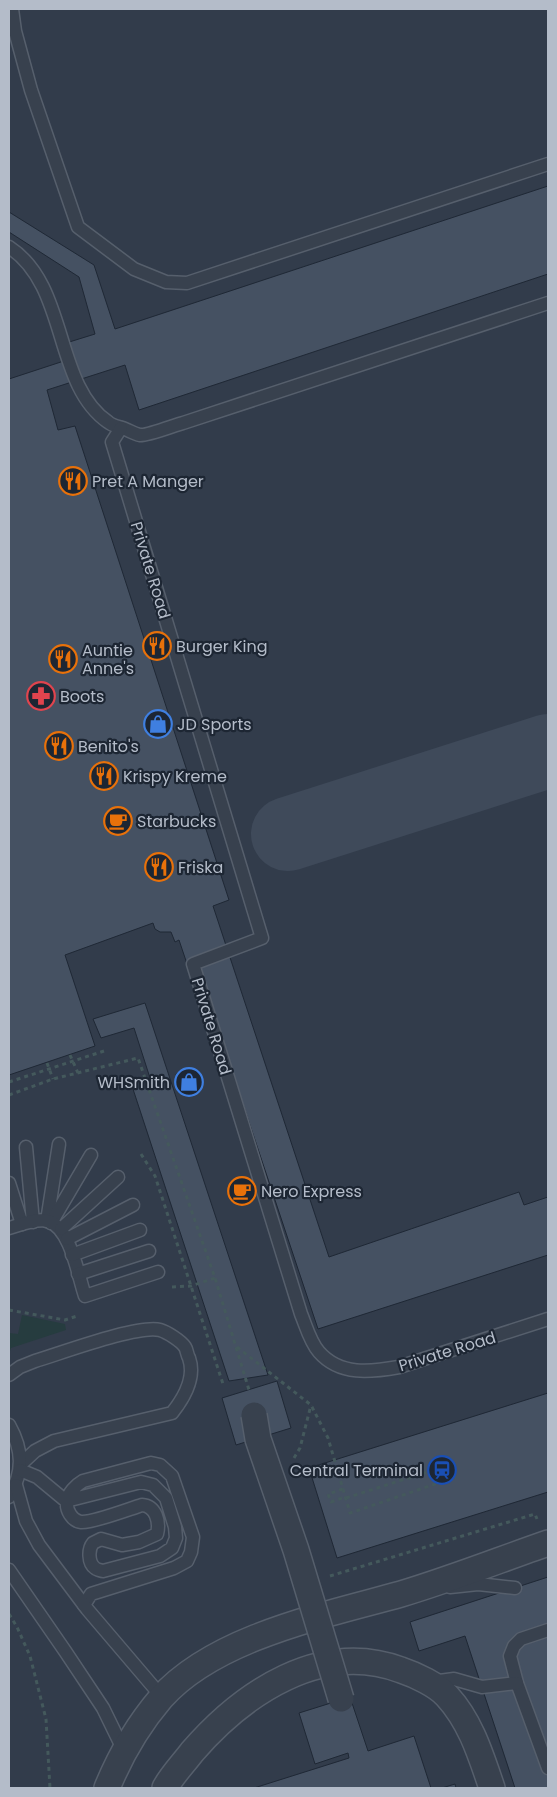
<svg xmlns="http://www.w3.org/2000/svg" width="557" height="1797" font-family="Poppins,sans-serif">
<rect width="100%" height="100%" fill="#242f3e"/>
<rect fill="#323c4b" x="9" y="9" width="539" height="1779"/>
<polygon fill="#263c3f" points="22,1315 65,1324 66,1330 11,1348 9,1354 9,1333 18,1334"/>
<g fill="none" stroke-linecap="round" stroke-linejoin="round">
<polyline stroke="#3f4a5a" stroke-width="74" points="288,834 548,751"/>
</g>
<g fill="#455162" stroke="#1f2835">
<polygon points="548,186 548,274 139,410 125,365 47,390 58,430 75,426 229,900 213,906 329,1257 519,1192 524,1205 548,1197 548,1255 318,1329 238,1089 230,1092 179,940 175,942 171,932 160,932 155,929 153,923 65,955 95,1046 9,1075 9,379 70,359 66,343 95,334 79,277 9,232 9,212 94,265 115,329"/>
<polygon points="145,1003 268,1375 229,1381 131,1083 150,1078 134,1028 101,1038 93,1019"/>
<polygon points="195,1069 201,1089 183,1095 176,1074"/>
<polygon points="277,1381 291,1428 236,1445 222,1398"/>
<polygon points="548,1393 548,1492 337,1558 309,1468"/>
<polygon points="548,1577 548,1788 515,1788 465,1636 419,1651 410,1622"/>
<polygon points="350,1697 368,1751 414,1736 431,1788 254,1788 349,1758 348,1753 315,1764 299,1713"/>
<polygon points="455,1784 456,1788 442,1788"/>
</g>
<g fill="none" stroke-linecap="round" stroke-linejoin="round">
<defs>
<g id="lane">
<polyline points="12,9 15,31 31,90 78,227 134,269 166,282 187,283 548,164"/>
<path d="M9,247C69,286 53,384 108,422C112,426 120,427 125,429C130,431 135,434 140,435C147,436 175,425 183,423L548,303"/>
<path d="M121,428L112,442L262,938L193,964L301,1314C306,1326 310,1342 319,1352C340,1376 371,1372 399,1367L548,1319"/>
<polyline points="26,1147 33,1222"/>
<polyline points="9,1183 22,1224"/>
<polyline points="47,1221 59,1144"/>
<polyline points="51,1223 91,1155"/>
<path d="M9,1228C20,1225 36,1218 48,1221C71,1228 78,1276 85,1296L158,1272"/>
<polyline points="61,1229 118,1177"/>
<polyline points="67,1239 133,1205"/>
<polyline points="72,1255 140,1230"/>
<polyline points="78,1274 149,1251"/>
<path d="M9,1375L20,1367L35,1361C59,1354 139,1324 160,1330C167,1332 181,1341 185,1347C187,1350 187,1355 189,1358C196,1378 184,1398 172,1413L54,1441L35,1451L20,1465"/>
<path d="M9,1425C23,1450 24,1472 9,1497"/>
<path d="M20,1470L37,1477L66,1501L141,1482L153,1485L166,1498L175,1527L176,1538L172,1548L160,1556L103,1571C102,1571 95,1569 95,1568C88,1563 88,1549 93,1543C95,1542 99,1540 101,1539L122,1545L139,1542L157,1534C160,1522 156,1506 142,1505C129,1509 93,1523 81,1522C72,1521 66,1510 67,1502C68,1493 76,1485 83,1481L151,1463L160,1465L172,1476L193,1537L191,1552L187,1561L174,1568L91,1594L84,1605"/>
<polyline points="16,1485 26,1521 39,1545 87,1609 162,1697"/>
<polyline points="9,1570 65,1651 103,1708 124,1751"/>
<polyline points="450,1587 478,1584 515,1588"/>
<polyline points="548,1630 521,1639 514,1646 510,1656 517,1683 548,1768"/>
<polyline points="432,1682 454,1679 482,1687 517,1683"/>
</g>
<g id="street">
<path d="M107,1788C120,1756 138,1725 161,1698C215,1637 326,1615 401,1594C451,1579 499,1560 548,1543"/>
<path d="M165,1788C172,1775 183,1764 192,1752C243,1693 321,1640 401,1670C416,1675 437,1685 447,1696C471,1722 481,1756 492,1788"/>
</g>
</defs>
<use href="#lane" stroke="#565f6c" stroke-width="15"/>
<use href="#street" stroke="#565f6c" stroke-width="28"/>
<g stroke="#44595c" stroke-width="3" stroke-dasharray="4 4" stroke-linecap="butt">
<polyline points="70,1055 78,1073"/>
<polyline points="47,1063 53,1079"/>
<polyline points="9,1082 104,1051"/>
<polyline points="9,1095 53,1079 138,1058 215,1278 249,1390"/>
<polyline points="141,1154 155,1176 223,1384"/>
<polyline points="172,1287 191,1286 215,1278"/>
<polyline points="9,1310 65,1320 77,1316"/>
<polyline points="237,1347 311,1405 328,1438 350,1513 456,1477"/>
<polyline points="294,1458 300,1448 311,1405"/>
<polyline points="342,1498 331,1502 328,1494 343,1489"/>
<polyline points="346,1498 452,1464"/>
<polyline points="330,1576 535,1514 537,1519"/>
<polyline points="9,1614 17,1627 30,1656 46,1719 50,1788"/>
</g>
<use href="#lane" stroke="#38414e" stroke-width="12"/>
<use href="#street" stroke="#38414e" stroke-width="25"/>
<defs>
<polyline id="street-bridge" points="254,1415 258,1439 296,1550 341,1699"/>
</defs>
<use href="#street-bridge" stroke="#565f6c" stroke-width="28" stroke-linecap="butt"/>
<use href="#street-bridge" stroke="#38414e" stroke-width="25"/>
</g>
<defs>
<symbol id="restaurant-ring" viewBox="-11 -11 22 22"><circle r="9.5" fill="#1d2633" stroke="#e8710a" stroke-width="1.5"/><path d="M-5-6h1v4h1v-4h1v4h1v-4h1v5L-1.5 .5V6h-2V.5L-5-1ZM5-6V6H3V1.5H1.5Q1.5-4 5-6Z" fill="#e8710a"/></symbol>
<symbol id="pharmacy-ring" viewBox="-11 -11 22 22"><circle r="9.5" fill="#1d2633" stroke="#e0444e" stroke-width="1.5"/><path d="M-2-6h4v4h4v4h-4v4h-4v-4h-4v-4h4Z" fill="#e0444e"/></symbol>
<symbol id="shop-ring" viewBox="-11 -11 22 22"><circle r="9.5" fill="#1d2633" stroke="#3f7fe0" stroke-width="1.5"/><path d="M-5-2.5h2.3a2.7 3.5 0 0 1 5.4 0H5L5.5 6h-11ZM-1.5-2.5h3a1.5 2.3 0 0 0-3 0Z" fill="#3f7fe0"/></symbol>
<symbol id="cafe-ring" viewBox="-11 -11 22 22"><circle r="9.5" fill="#1d2633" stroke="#e8710a" stroke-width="1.5"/><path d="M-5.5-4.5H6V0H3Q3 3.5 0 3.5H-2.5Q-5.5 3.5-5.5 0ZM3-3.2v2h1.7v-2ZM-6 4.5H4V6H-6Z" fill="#e8710a"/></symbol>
<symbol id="station-ring" viewBox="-11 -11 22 22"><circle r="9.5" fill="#1d2633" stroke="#1a4fb4" stroke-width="1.5"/><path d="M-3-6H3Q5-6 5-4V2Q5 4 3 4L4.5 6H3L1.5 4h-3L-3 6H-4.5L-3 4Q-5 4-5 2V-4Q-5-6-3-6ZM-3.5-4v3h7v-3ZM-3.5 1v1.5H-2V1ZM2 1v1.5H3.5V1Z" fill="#1a4fb4"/></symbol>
</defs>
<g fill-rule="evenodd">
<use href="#restaurant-ring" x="57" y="465" width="32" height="32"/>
<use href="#restaurant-ring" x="141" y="630" width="32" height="32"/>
<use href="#restaurant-ring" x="47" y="643" width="32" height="32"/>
<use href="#pharmacy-ring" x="25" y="680" width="32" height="32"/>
<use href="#shop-ring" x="142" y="708" width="32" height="32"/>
<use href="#restaurant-ring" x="43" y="730" width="32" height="32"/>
<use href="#restaurant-ring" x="88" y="760" width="32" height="32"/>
<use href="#cafe-ring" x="102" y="805" width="32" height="32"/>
<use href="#restaurant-ring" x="143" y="851" width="32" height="32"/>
<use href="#shop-ring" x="173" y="1066" width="32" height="32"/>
<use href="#cafe-ring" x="226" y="1175" width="32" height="32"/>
<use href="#station-ring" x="426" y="1454" width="32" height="32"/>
</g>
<g text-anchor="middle" stroke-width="4.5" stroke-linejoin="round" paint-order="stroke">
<g font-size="16" fill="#b4bcc9" stroke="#1d2633" text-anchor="start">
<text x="92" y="487">Pret A Manger</text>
<text x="176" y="652">Burger King</text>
<text x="82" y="656">Auntie<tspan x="82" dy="18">Anne's</tspan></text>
<text x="60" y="702">Boots</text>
<text x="177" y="730">JD Sports</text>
<text x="78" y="752">Benito's</text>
<text x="123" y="782">Krispy Kreme</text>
<text x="137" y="827">Starbucks</text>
<text x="178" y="873">Friska</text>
<text x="170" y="1088" text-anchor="end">WHSmith</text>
<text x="261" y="1197">Nero Express</text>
<text x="423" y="1476" text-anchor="end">Central Terminal</text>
</g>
<g font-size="16" fill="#b4bcc9" stroke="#1d2633">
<text transform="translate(151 570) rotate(73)" y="6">Private Road</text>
<text transform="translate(212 1026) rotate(73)" y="6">Private Road</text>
<text transform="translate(447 1351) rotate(-17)" y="6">Private Road</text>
</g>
</g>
<rect width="557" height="1797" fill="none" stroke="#b4bcc9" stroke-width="20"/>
</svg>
